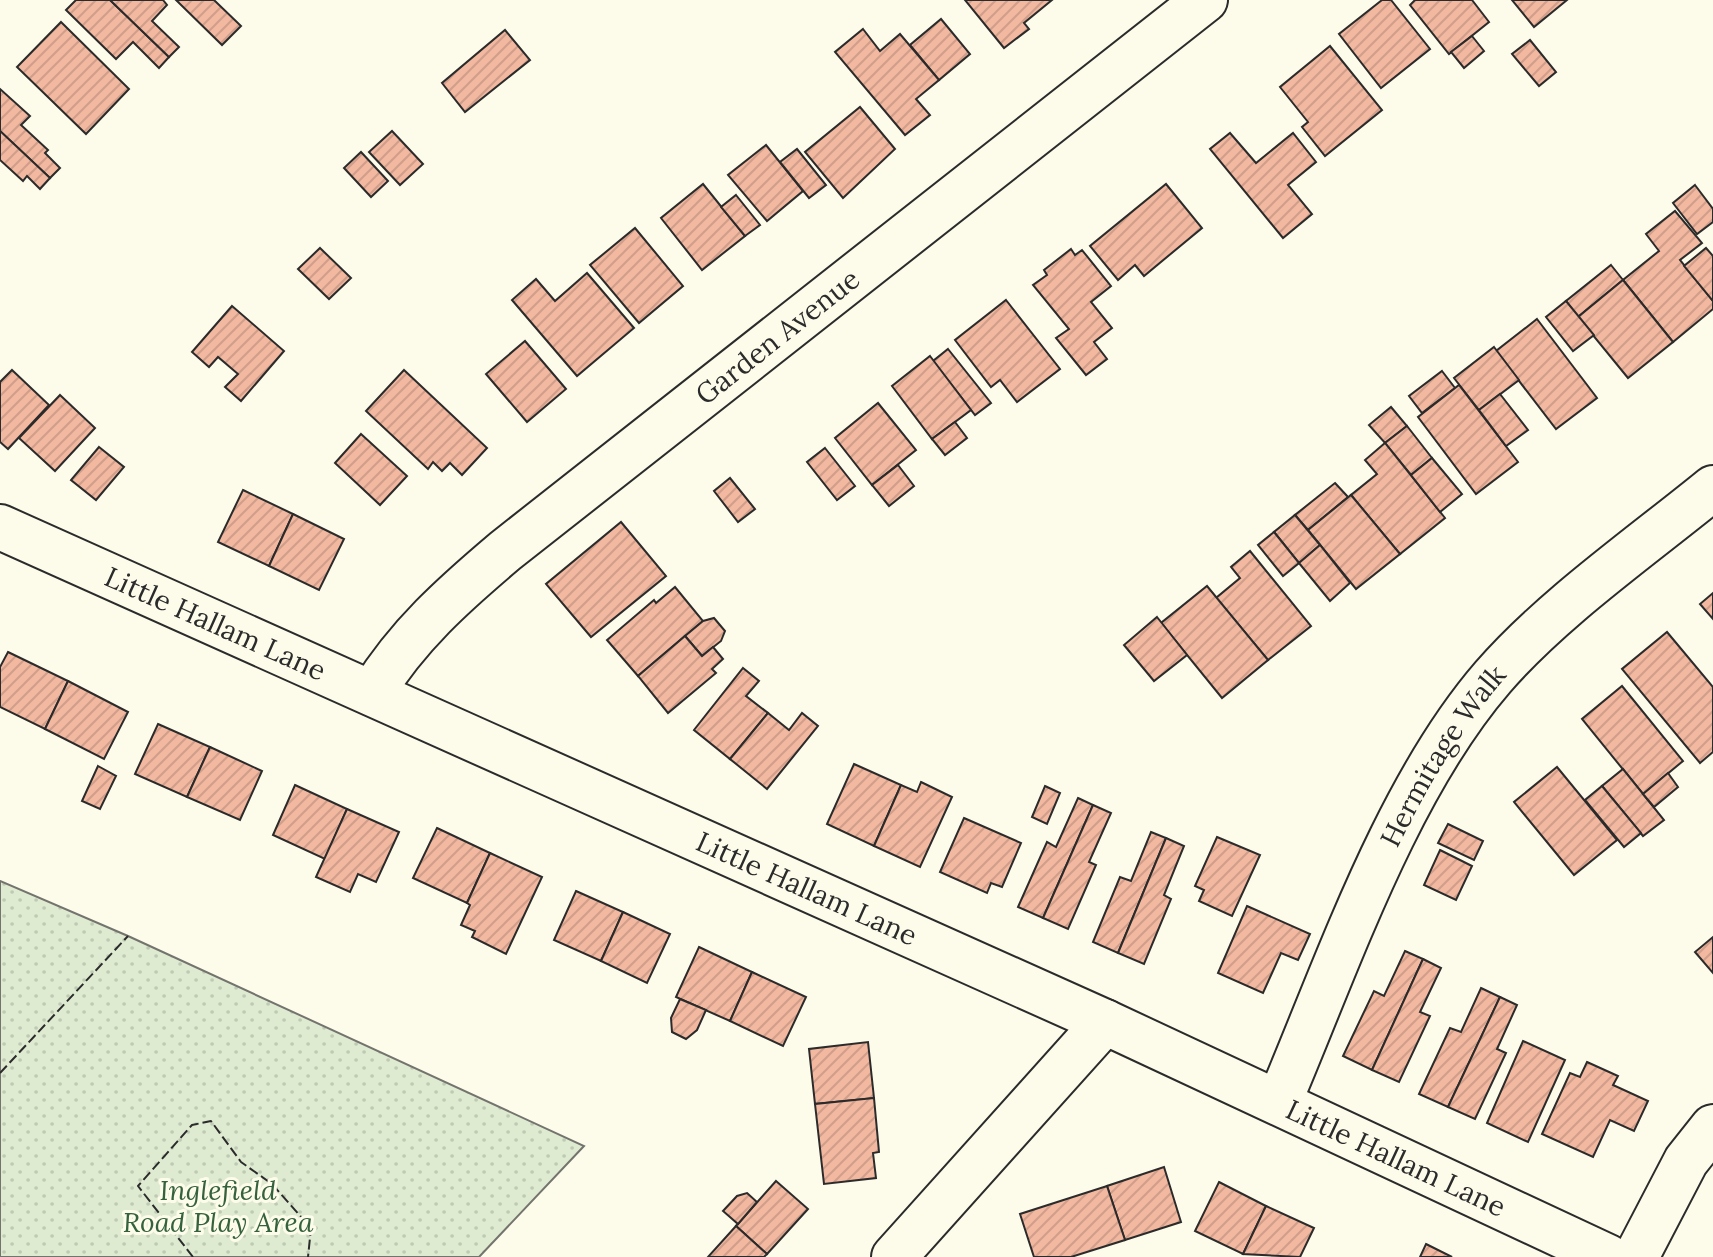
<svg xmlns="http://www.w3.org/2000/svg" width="1713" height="1257" font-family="Lora,serif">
<defs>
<pattern id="park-dots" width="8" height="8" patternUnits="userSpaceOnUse" patternTransform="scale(2)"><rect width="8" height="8" fill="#deebd1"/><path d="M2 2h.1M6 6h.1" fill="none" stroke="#bfcab4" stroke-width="1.8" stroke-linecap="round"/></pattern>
<pattern id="building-hatch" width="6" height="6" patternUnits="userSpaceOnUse" patternTransform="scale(2)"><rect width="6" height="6" fill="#f2b8a0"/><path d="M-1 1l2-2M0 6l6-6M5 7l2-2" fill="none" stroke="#d09e8a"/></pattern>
</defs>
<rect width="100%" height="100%" fill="#fdfbea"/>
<polygon fill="url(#park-dots)" stroke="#74746e" stroke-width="2" points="0,881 128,936 584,1146 479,1257 0,1257"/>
<g fill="url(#building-hatch)" stroke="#2b2b2b" stroke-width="2">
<polygon points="76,0 110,0 169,57 159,68 133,42 116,59 66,10"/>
<polygon points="110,0 163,0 167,5 152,21 179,47 169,57"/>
<polygon points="176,0 214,0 241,26 222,45"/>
<polygon points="965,0 1052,0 1024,23 1029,29 1004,48"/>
<polygon points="1382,0 1391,0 1430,49 1381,88 1339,34"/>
<polygon points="1415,0 1472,0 1489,22 1449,54 1410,5"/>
<polygon points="1512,0 1567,0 1534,27"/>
<polygon points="941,19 970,54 939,80 910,45"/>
<polygon points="61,22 129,89 86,134 17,67"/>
<polygon points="863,29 880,51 900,34 939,80 916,99 930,115 905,135 835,52"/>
<polygon points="505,30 530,60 465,112 442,83"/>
<polygon points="1472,36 1484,51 1464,68 1451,52"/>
<polygon points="1530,40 1556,72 1539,86 1512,54"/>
<polygon points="1330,46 1382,110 1325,156 1302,127 1308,122 1280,87"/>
<polygon points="0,89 30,116 21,125 48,150 45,153 60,168 50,178 0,131"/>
<polygon points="860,107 895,149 843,198 805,152"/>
<polygon points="0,131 50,178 40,189 27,176 23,181 0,160"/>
<polygon points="392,131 423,164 400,185 369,152"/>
<polygon points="1230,133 1256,163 1293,133 1316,162 1288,185 1312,214 1283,238 1210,149"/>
<polygon points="766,145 803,191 767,221 728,175"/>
<polygon points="797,149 826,185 809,198 780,162"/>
<polygon points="361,152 388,181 371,197 344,168"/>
<polygon points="703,184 745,236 702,270 661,218"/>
<polygon points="1166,184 1202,228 1144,276 1135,265 1118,280 1090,246"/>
<polygon points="1695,185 1713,209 1713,222 1697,234 1673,203"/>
<polygon points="736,195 760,225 745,236 721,207"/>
<polygon points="1675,211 1702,243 1680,260 1713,301 1713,309 1673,342 1623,280 1659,251 1646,234"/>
<polygon points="635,228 683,286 639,323 590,265"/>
<polygon points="320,248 351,278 329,299 298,269"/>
<polygon points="1706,248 1713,256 1713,301 1684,266"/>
<polygon points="1071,249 1075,255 1082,250 1111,286 1091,302 1112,328 1094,342 1107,359 1086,375 1056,338 1069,329 1033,285 1047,275 1044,270"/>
<polygon points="1611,265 1623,280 1578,317 1566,301"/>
<polygon points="587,273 634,328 577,376 512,300 536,279 555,301"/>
<polygon points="1623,280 1673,342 1628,378 1578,317"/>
<polygon points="1006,300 1060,369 1017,402 1000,380 991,387 955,340"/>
<polygon points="1566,301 1594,335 1573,351 1546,317"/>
<polygon points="232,306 284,351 241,401 225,387 238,374 218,357 209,367 192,352"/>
<polygon points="1537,319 1597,398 1556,429 1496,351"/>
<polygon points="525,341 566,389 527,422 486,374"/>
<polygon points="1494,347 1519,380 1479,410 1454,378"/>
<polygon points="948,349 991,403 975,415 933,361"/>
<polygon points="930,356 971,410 932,439 892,386"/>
<polygon points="12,370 49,405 8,449 0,442 0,382"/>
<polygon points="404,370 487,448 462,475 450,463 442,471 433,462 428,469 366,411"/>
<polygon points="1442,371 1455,388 1422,413 1409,396"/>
<polygon points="1459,385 1518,462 1476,494 1418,417"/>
<polygon points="1500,394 1528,430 1506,446 1479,410"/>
<polygon points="60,395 95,428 55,471 19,438"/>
<polygon points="878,403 916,450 872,485 835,438"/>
<polygon points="1391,407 1407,426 1385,443 1369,425"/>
<polygon points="955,422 967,438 945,455 932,439"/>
<polygon points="1407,426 1432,458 1411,475 1385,443"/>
<polygon points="361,434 407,476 380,505 335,463"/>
<polygon points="1385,443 1445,518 1400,554 1351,495 1377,474 1365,460"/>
<polygon points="99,447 124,467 96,500 71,480"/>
<polygon points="825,448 855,486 837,500 807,462"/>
<polygon points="1432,458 1462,494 1440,512 1411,475"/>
<polygon points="898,465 914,486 889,506 872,485"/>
<polygon points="730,478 755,509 738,522 714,491"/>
<polygon points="1335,483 1348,497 1308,530 1295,515"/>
<polygon points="243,490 293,514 269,566 218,542"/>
<polygon points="1351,495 1400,554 1356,589 1308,530"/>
<polygon points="293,514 344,539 319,590 269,566"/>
<polygon points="1295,515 1320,545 1299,563 1274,532"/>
<polygon points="621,522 666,576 591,637 546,584"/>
<polygon points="1274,532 1299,563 1283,576 1258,545"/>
<polygon points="1320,545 1350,583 1330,601 1299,563"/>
<polygon points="1250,551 1311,626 1268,660 1216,598 1240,578 1231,567"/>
<polygon points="1207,586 1268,660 1222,698 1161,623"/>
<polygon points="675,587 703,621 638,676 607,640 654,600 656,603"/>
<polygon points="1713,593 1713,619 1700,604"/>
<polygon points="1157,617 1187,655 1154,681 1124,645"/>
<polygon points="714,618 725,631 721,641 702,656 685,636 703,621"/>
<polygon points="1667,632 1713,687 1713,752 1700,763 1622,669"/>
<polygon points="685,636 702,656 713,647 723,659 712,669 716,673 668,713 638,676"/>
<polygon points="8,652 68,681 45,729 0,707 0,667"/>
<polygon points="743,668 759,681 746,696 768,713 730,759 694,730"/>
<polygon points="68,681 128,712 104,759 45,729"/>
<polygon points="1622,686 1683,761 1643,794 1582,719"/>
<polygon points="768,713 789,730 802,713 818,726 767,789 730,759"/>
<polygon points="158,724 210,747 187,797 135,774"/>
<polygon points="210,747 262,771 240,820 187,797"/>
<polygon points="854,764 901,785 874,846 827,824"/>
<polygon points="98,766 116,776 100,809 82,801"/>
<polygon points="1557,767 1617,840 1574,875 1514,802"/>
<polygon points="1623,769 1664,820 1643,836 1602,786"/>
<polygon points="1668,773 1678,787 1654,807 1643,794"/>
<polygon points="921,782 952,797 920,867 874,846 901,785 917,792"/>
<polygon points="295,785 347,809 325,859 273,835"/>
<polygon points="1045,786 1060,793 1047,824 1032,817"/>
<polygon points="1602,786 1641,833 1624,847 1585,800"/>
<polygon points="1078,798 1093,805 1043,918 1018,907 1047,842 1056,847"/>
<polygon points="1093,805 1111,813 1089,862 1096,865 1068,929 1043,918"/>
<polygon points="347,809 399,832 376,882 358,874 350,892 316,877"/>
<polygon points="964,818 1021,843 1002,887 991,883 987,893 940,872"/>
<polygon points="1448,824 1483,841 1474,860 1438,843"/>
<polygon points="437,828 490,853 467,903 413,878"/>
<polygon points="1151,832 1166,838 1118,953 1093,942 1120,877 1131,881"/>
<polygon points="1217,837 1260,855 1232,916 1199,901 1204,890 1195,886"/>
<polygon points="1166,838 1184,846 1164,895 1171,899 1144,964 1118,953"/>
<polygon points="1440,850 1472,866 1456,900 1424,885"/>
<polygon points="490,853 542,877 506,954 472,937 475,931 461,925 470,905 467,903"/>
<polygon points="576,891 623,912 601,961 554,940"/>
<polygon points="1247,906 1310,934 1298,960 1281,953 1263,993 1218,973"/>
<polygon points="623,912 670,934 647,983 601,961"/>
<polygon points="1713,937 1713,973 1695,952"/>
<polygon points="699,947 752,972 730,1021 676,997"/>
<polygon points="1405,951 1423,959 1372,1070 1343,1056 1374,991 1384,996"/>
<polygon points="1423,959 1441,968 1420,1012 1430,1016 1399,1082 1372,1070"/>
<polygon points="752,972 806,997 783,1046 730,1021"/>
<polygon points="1481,988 1500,997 1448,1107 1419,1094 1450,1028 1461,1032"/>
<polygon points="1500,997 1517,1005 1497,1049 1506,1053 1475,1119 1448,1107"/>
<polygon points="680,999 706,1010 697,1030 686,1039 672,1032 671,1018"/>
<polygon points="1523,1041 1565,1060 1528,1142 1487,1123"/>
<polygon points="868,1042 874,1098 815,1104 809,1049"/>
<polygon points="1587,1062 1618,1076 1613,1085 1648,1101 1634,1131 1610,1120 1593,1157 1542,1134 1570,1073 1580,1077"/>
<polygon points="874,1098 879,1152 873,1153 876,1178 824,1184 815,1104"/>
<polygon points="1164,1167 1181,1222 1125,1240 1107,1186"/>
<polygon points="776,1181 808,1209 767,1254 736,1226"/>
<polygon points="1219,1182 1266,1206 1243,1254 1195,1231"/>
<polygon points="1107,1186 1125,1240 1071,1257 1034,1257 1020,1214"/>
<polygon points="747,1193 757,1202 738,1224 723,1211 737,1196"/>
<polygon points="1266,1206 1314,1228 1300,1257 1243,1254"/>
<polygon points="736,1226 767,1254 764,1257 708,1257"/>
<polygon points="1426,1244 1452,1257 1420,1257"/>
</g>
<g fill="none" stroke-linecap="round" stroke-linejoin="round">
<defs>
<g id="street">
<path id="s1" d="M372,693C408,635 453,595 505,551L1205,0"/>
<path id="s2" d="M1279,1102C1337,966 1396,789 1493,677C1553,608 1642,546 1713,488"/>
<polyline points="894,1257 1105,1022"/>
<polyline points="1636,1257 1686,1161 1713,1127"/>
</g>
<g id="secondary">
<path id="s3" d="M0,527L1105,1022L1608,1257"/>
</g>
</defs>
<use href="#street" stroke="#2b2b2b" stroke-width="48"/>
<use href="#secondary" stroke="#2b2b2b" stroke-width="48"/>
<use href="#street" stroke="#fdfbea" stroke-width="44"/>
<use href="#secondary" stroke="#fdfbea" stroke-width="44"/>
<g stroke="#2b2b2b" stroke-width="2" stroke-dasharray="10 4" stroke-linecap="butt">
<polyline points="0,1073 128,936"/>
<polyline points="193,1257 138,1186 192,1125 211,1121 241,1162 272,1184 311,1228 308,1257"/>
</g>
</g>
<g text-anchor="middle" stroke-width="6" stroke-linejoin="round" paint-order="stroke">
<g font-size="28" fill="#2b2b2b" stroke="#fdfbea">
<text dy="10" stroke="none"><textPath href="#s1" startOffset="542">Garden Avenue</textPath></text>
<text dy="10" stroke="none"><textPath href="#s3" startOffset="236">Little Hallam Lane</textPath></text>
<text dy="10" stroke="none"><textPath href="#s2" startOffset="384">Hermitage Walk</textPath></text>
<text dy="10" stroke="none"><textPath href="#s3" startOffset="884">Little Hallam Lane</textPath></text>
<text dy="10" stroke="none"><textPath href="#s3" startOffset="1532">Little Hallam Lane</textPath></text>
</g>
<g font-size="28" font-style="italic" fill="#34623c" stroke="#fdfbea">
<text x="218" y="1200">Inglefield<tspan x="218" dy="32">Road Play Area</tspan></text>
</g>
</g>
</svg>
